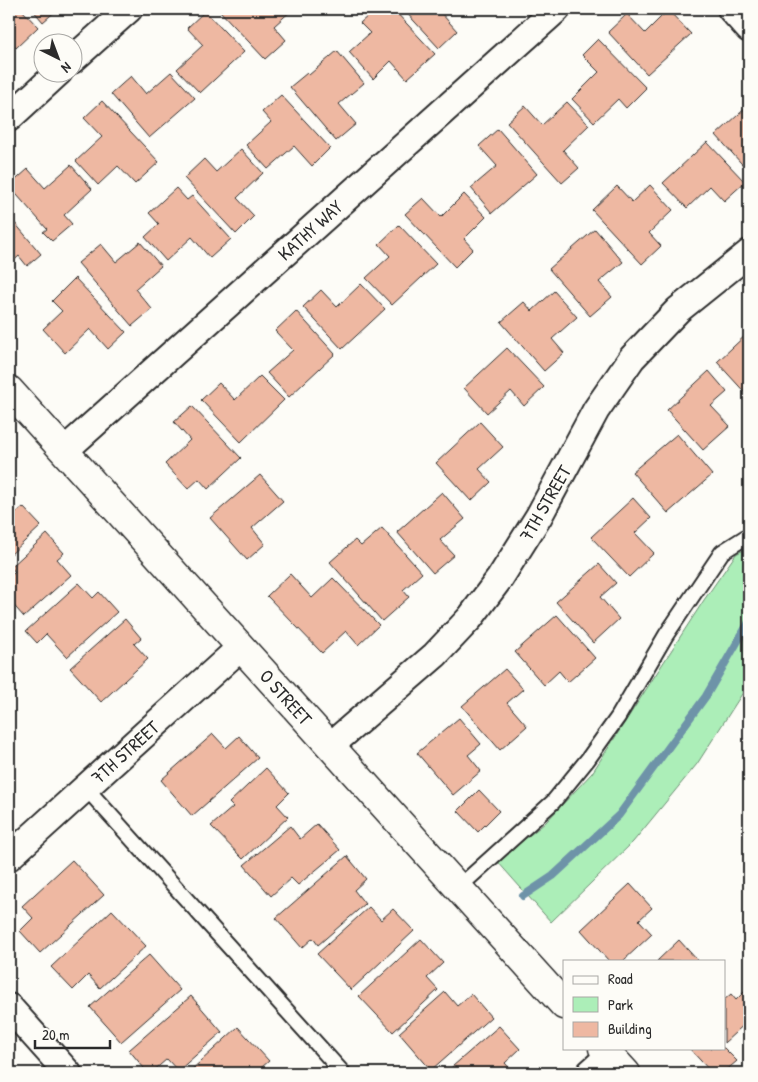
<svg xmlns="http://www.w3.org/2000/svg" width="758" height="1082" font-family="'Patrick Hand',sans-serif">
<rect width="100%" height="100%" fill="#fdfcf7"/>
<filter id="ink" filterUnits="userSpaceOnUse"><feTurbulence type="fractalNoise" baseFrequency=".02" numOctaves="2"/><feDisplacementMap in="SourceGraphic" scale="10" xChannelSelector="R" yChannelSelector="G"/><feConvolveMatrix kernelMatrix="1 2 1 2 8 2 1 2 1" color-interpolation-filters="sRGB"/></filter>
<g filter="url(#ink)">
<polygon fill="#aceeb8" stroke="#6c8c72" points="749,547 749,683 697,764 633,842 551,922 497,861 545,823 592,773 704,600 736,554"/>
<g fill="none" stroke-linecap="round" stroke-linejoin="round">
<polyline stroke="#6e93a8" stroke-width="8" points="523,896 553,876 619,815 706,696 749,622"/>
</g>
<g fill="#eeb8a2" stroke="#2b2b2b">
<polygon points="9,9 21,9 38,27 16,48 9,40"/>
<polygon points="32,9 58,9 43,22"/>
<polygon points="218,9 293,9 274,26 286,40 265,59"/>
<polygon points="376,9 393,9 435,54 407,79 391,61 373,79 349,52 370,33 360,23"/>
<polygon points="403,9 445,9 441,13 457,31 439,48"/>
<polygon points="668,10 691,34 647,74 608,32 627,14 645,33"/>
<polygon points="205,11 244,52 200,93 177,69 203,45 187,28"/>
<polygon points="598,39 646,88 626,108 618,99 594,122 572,99 599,72 582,55"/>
<polygon points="337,51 364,83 339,104 356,124 336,141 290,87 307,73 309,75"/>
<polygon points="171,72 195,98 149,138 111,94 131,76 146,94"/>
<polygon points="281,95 330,148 312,166 294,146 268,169 246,145 271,122 262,112"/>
<polygon points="102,101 159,162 135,184 118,166 98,185 76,161 102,137 84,118"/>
<polygon points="567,102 589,125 563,150 579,168 562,183 507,122 525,106 542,125"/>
<polygon points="749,105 749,172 716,135"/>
<polygon points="498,129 537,174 492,213 471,188 497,166 479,146"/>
<polygon points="707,142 745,182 724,201 710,186 687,208 663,183"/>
<polygon points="241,149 263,173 237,198 254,216 236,234 184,178 204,159 216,172"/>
<polygon points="71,165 92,189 64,215 72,224 52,241 43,232 47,229 9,186 28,169 45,188"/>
<polygon points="650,185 673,210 649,233 661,246 642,264 592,210 617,186 632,202"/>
<polygon points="176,188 187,200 192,196 231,239 210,258 192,237 166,261 145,237 159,224 149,213"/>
<polygon points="464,194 486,217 464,239 473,249 455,267 405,214 423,198 441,217"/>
<polygon points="9,216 41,254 27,266 19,256 9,265"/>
<polygon points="399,225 436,264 392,305 366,278 390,256 379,244"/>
<polygon points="595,229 623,262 599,282 612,297 590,316 549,269"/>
<polygon points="140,242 161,266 135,289 152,309 132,326 78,263 101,244 116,262"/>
<polygon points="75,278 126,332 108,349 90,329 65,353 43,329 62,311 52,301"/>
<polygon points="361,284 385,309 342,349 303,307 321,290 337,307"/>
<polygon points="554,291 577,317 552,339 564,353 544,371 501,322 524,302 532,311"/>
<polygon points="296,311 335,354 289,397 267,373 293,350 275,331"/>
<polygon points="749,332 749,397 717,362"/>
<polygon points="507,348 544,387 524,406 511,391 487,413 464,388"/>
<polygon points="709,371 727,392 711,406 730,426 703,450 667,410"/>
<polygon points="260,376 284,400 241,442 201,400 219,383 235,400"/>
<polygon points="192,406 241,458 208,489 199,479 188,489 165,464 190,440 174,422"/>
<polygon points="480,422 503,447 479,469 491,482 471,501 436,463"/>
<polygon points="677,434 712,475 668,513 632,472"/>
<polygon points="260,475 283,501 252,528 265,544 247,560 210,518"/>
<polygon points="442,492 465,519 440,540 454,555 433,573 397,532"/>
<polygon points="633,498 651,518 635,533 654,553 629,577 591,537"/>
<polygon points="9,504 17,512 23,507 41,526 9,556"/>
<polygon points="382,528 422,573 403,590 409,597 382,621 330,562 355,540 361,546"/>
<polygon points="47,534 64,553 57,559 71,575 24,617 9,600 9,578 15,572 11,567"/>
<polygon points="599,564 616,583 600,597 619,619 593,643 556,602"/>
<polygon points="290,574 312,598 333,578 379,625 358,645 346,631 322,653 267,596"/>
<polygon points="79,583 93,598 99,592 117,612 67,657 46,634 37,643 26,631"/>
<polygon points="557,615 595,658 568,682 559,671 544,685 515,652"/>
<polygon points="125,619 141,638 134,644 148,659 101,702 70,668"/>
<polygon points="505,669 523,689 507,703 527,726 500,750 462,706"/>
<polygon points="459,718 481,744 468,755 481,771 453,795 417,753"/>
<polygon points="213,734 226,748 239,736 258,758 192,816 161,780"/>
<polygon points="266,768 289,793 277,805 288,817 243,859 211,826 233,807 229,803"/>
<polygon points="749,770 749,817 746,817"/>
<polygon points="479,790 499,811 478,832 458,811"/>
<polygon points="317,824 340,850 298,885 291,878 271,896 244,865 290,826 300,839"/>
<polygon points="347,856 366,879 354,890 365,904 318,945 313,938 302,948 276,918"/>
<polygon points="72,860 104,895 40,953 20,931 33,918 22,906"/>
<polygon points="630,884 652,908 639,920 652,934 623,961 609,961 581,930"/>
<polygon points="369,907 381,920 393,909 414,931 351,990 317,954"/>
<polygon points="112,910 146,946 100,988 88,975 73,990 51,967"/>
<polygon points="421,939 443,963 427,978 438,990 393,1032 359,996"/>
<polygon points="679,940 698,961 657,961"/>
<polygon points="149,955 180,990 121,1042 90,1007"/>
<polygon points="746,990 749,994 749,1020 724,1043 724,1000 731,994 736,1000"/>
<polygon points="445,992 457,1006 471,994 491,1017 431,1070 399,1033"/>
<polygon points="191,996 222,1032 178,1071 167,1059 151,1073 148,1073 129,1050"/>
<polygon points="499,1026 520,1049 505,1063 514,1073 445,1073"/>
<polygon points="238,1027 269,1061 255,1073 188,1073"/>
<polygon points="689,1048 724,1048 737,1061 723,1073 712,1073"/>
</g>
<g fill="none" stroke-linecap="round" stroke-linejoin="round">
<defs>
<g id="lane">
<polyline points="85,787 343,1073"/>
<polyline points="458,888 553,802 588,759 618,717 666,635 722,552 749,535"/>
</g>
<g id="street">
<polyline points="731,9 749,29"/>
<polyline points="72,60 129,9"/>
<polyline points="9,118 59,72"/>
<polyline points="64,451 557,9"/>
<polyline points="330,746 435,655 470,618 500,578 539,516 596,410 632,358 678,310 749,253"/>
<polyline points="9,857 241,647"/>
<polyline points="9,1007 68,1073"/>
<polyline points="590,1073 610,1055"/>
</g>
<g id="secondary">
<polyline points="9,390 564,1005"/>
<polyline points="603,1048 626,1073"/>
</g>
</defs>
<use href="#lane" stroke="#2b2b2b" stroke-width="18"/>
<use href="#street" stroke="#2b2b2b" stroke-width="30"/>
<use href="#secondary" stroke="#2b2b2b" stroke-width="31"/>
<use href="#lane" stroke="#fdfcf7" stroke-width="14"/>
<use href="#street" stroke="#fdfcf7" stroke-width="26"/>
<use href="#secondary" stroke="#fdfcf7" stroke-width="28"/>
</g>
</g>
<g text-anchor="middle" stroke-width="4" stroke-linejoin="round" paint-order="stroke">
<g font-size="19" fill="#2b2b2b" stroke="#fdfcf7">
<text transform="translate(310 230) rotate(-42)" y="7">KATHY WAY</text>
<text transform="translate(545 503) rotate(-60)" y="7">7TH STREET</text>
<text transform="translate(286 697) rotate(48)" y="7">O STREET</text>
<text transform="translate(125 752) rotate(-42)" y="7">7TH STREET</text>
</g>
</g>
<rect width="758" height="1082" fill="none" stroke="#fdfcf7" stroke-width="30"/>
<rect x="15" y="15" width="728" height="1052" fill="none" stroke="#2b2b2b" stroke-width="2" filter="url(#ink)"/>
<rect x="563" y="960" width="162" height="90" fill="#fdfcf7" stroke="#a9a8a5"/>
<rect x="573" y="976" width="25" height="8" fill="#fdfcf7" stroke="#a9a8a5"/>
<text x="608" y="984" font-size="15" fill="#2b2b2b">Road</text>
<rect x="573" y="997" width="25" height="15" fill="#aceeb8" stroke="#a9a8a5"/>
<text x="608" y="1010" font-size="15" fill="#2b2b2b">Park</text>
<rect x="573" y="1022" width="25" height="15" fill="#eeb8a2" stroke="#a9a8a5"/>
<text x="608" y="1034" font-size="15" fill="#2b2b2b">Building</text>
<g transform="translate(58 58) rotate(138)"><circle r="24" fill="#fdfcf7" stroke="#a9a8a5"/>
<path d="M0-4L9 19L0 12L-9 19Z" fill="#2b2b2b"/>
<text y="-8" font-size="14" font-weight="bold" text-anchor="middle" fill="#2b2b2b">N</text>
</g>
<path d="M35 1040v8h75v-8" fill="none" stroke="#2b2b2b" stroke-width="2.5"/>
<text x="42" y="1040" font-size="15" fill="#2b2b2b" stroke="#fdfcf7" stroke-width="4" paint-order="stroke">20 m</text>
</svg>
